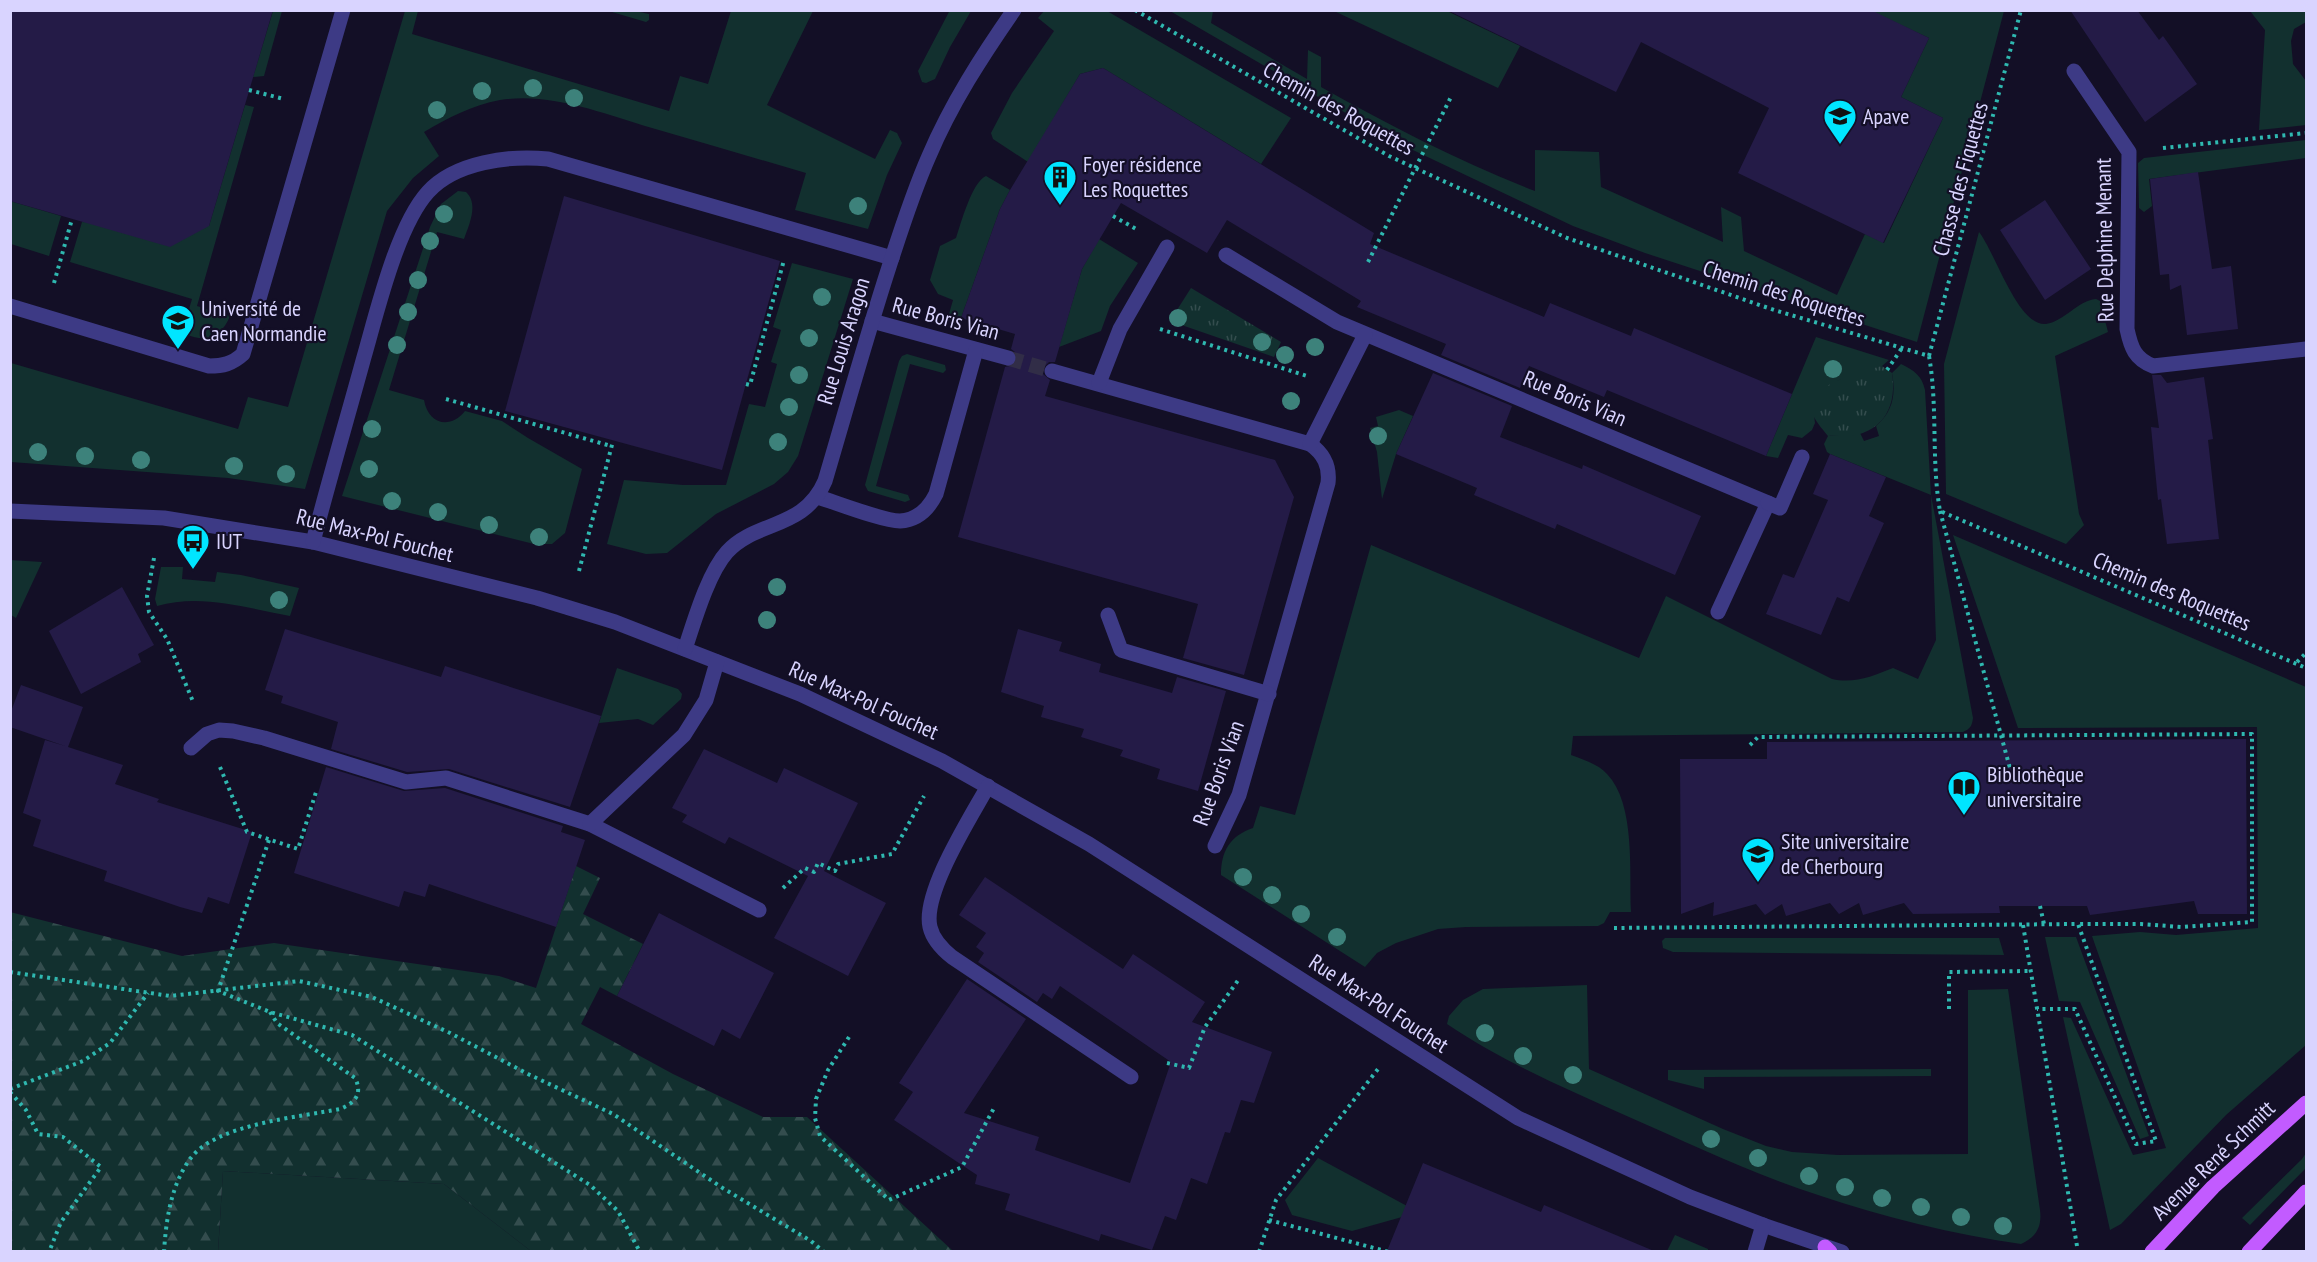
<svg xmlns="http://www.w3.org/2000/svg" width="2317" height="1262" font-family="'PT Sans Narrow',sans-serif">
<defs>
<pattern id="forest-firs" width="22" height="20" patternUnits="userSpaceOnUse" patternTransform="scale(1.5)"><rect width="22" height="20" fill="#12302f"/><path d="M5 1l3.5 6h-7zM16 11l3.5 6h-7z" fill="#344d4e"/></pattern>
<pattern id="park-tufts" width="24" height="20" patternUnits="userSpaceOnUse" patternTransform="scale(1.5)"><rect width="24" height="20" fill="#12302f"/><path d="M3 7l-1-3M5 7V3M7 7l1-3M15 17l-1-3M17 17v-4M19 17l1-3" fill="none" stroke="#344d4e"/></pattern>
</defs>
<rect width="100%" height="100%" fill="#130f26"/>
<g fill="#12302f">
<polygon points="950,10 971,11 950,47 935,79 926,83 922,82 918,71"/>
<polygon points="273,11 282,11 264,76 253,77"/>
<path d="M405,11H418L412,34L669,111L680,76L708,84L731,11H813L767,105L875,159L890,130L897,133L902,143L887,175L868,229L795,210L806,173C755,158 703,143 652,128C604,114 551,92 500,100C472,105 448,118 424,132L439,156L413,178L387,211L305,489L228,478L11,462V363L238,429L248,397L288,407Z"/>
<polygon points="613,11 635,11 649,14 649,20 646,22 612,12"/>
<polygon points="1044,11 1107,11 1291,118 1261,164 1103,68 1080,74 1028,162 993,139 991,133 1012,93 1054,31 1038,18"/>
<path d="M1170,11H1213L1211,23L1307,79L1308,50L1321,57V87C1391,126 1460,162 1535,191V150L1599,152L1601,187L1723,242L1721,207L1741,217L1744,251L1837,295L1865,234L1884,243L1943,118L1901,97L1929,38L1871,11H2004L1917,342L1645,253L1573,226L1394,141Z"/>
<polygon points="1334,11 1447,11 1520,46 1498,88"/>
<polygon points="2250,11 2306,11 2306,22 2294,29 2291,41 2293,64 2306,81 2306,125 2259,130 2265,30"/>
<path d="M245,105L254,107L197,306L230,316C222,336 207,344 186,334L184,326L192,299L70,262L82,222L209,226Z"/>
<polygon points="2306,140 2306,158 2149,179 2152,206 2144,212 2139,208 2138,163 2144,158"/>
<path d="M986,176L1010,190L1000,209L961,318L949,314L953,300L938,294L930,280L940,246L956,238C961,223 972,182 986,176Z"/>
<path d="M458,191L466,192C479,204 469,225 464,239L437,232L389,390L424,400C428,424 450,430 465,411L502,421L528,438L582,469L565,533L552,544H534L342,496L430,227L441,204Z"/>
<polygon points="10,201 61,216 49,256 11,244"/>
<path d="M1979,232C1995,252 2018,327 2046,324C2065,321 2077,301 2096,299L2100,301L2108,332L2055,356L2079,514L2084,525L2066,544L1946,494L1944,364Z"/>
<polygon points="1099,239 1138,263 1110,306 1101,331 1059,347 1082,269"/>
<polygon points="792,263 853,279 798,456 788,472 774,484 716,514 667,553 646,554 607,544 624,480 683,485 726,485 749,404 765,407 777,364 771,362 781,330 773,327"/>
<polygon points="1816,337 1889,360 1882,366 1839,380 1816,397 1813,406 1815,423 1812,430 1802,438 1788,435 1778,458 1766,456"/>
<polygon points="907,354 945,365 946,370 943,373 910,364 876,486 908,495 910,500 905,502 868,491 865,485 899,361 902,356"/>
<path d="M1901,364C1915,371 1922,376 1925,390L1931,495L1973,718C1972,726 1970,729 1963,732L1573,736L1571,755C1584,760 1598,764 1607,774C1636,804 1629,873 1631,912H1610L1604,923L1598,926L1466,927L1438,929L1396,943L1377,953L1365,967L1221,875C1221,851 1230,836 1253,828L1260,806L1295,815L1371,545L1639,658L1666,596L1832,679C1854,684 1873,676 1893,668L1918,679L1936,640L1931,495L1830,454L1827,452L1824,444L1828,436C1839,434 1849,438 1860,433L1864,441L1879,436L1876,426C1893,411 1896,395 1892,373Z"/>
<polygon points="1399,410 1413,416 1396,454 1382,499 1377,452 1370,428 1378,426 1376,417"/>
<polygon points="1953,535 2306,687 2306,1045 2226,1115 2121,1224 2110,1230 2063,1017 2071,1018 2133,1155 2166,1148 2092,936 2140,932 2176,935 2258,928 2257,727 2018,728"/>
<polygon points="10,560 42,562 16,618 11,615"/>
<path d="M161,567H183L182,579L215,582L217,572L241,575L299,588L290,616C246,608 201,593 157,606L155,599Z"/>
<polygon points="617,668 678,689 682,694 681,699 653,725 638,719 599,723"/>
<polygon points="2076,937 2149,1136 2140,1139 2080,1002 2059,1001 2045,937"/>
<polygon points="1665,938 1999,938 2004,955 1673,952 1663,948 1662,941"/>
<path d="M1587,985L1589,1069L1723,1129L1766,1146L1792,1152L1838,1155L1968,1154V990L2008,989L2040,1210C2042,1226 2037,1237 2021,1244C1952,1234 1883,1217 1818,1195C1753,1174 1691,1144 1629,1117C1567,1089 1503,1062 1447,1024L1449,1016L1463,1000L1483,989Z"/>
<polygon points="1931,1069 1931,1076 1704,1077 1704,1089 1668,1080 1668,1070"/>
<polygon points="2306,1153 2306,1168 2250,1225 2242,1218 2302,1159"/>
<polygon points="1318,1158 1407,1206 1402,1217 1352,1231 1292,1215 1285,1200"/>
<polygon points="223,1171 444,1184 531,1251 218,1252"/>
<polygon points="1675,1235 1708,1249 1708,1251 1667,1251"/>
</g>
<polygon fill="url(#forest-firs)" points="576,866 600,878 583,914 643,944 617,996 600,987 581,1024 673,1074 763,1117 807,1117 953,1251 531,1251 444,1184 223,1171 218,1251 11,1251 10,912 182,956 274,943 499,976 536,988"/>
<g fill="url(#park-tufts)">
<polygon points="1191,288 1281,342 1274,357 1170,321"/>
<path d="M1882,366L1892,373C1897,404 1885,430 1852,436C1844,437 1836,435 1828,436C1824,431 1817,423 1814,417C1800,385 1863,371 1882,366Z"/>
</g>
<g fill="#241b47">
<polygon points="10,10 273,10 209,226 170,247 10,201"/>
<polygon points="1447,10 1871,10 1929,38 1901,97 1943,118 1883,243 1738,173 1769,108 1641,42 1616,92"/>
<polygon points="2070,10 2137,10 2159,40 2163,36 2197,84 2145,122"/>
<polygon points="1103,68 1374,233 1370,244 1544,317 1550,303 1631,336 1634,328 1792,394 1766,456 1607,390 1604,397 1529,366 1520,388 1441,355 1446,344 1357,307 1361,301 1227,220 1207,253 1121,203 1082,269 1055,362 1049,362 1043,368 1043,374 1050,380 1045,396 1275,460 1294,497 1244,675 1183,658 1198,604 958,537 1005,367 1014,365 1017,360 1015,352 1011,349 1015,334 961,318 1000,209 1010,190 1080,74"/>
<polygon points="2198,172 2212,269 2231,266 2238,329 2187,335 2181,285 2170,290 2169,274 2160,275 2150,179"/>
<polygon points="564,196 780,261 722,470 505,411"/>
<polygon points="2045,200 2091,269 2045,300 2000,230"/>
<polygon points="1433,373 1512,406 1500,437 1582,469 1583,465 1701,516 1675,575 1557,524 1555,529 1474,495 1477,488 1396,454"/>
<polygon points="2152,375 2161,375 2167,383 2204,377 2213,439 2208,440 2219,539 2167,544 2161,499 2158,500 2151,427 2159,428"/>
<polygon points="1830,454 1886,477 1869,516 1884,523 1849,602 1837,597 1821,635 1766,614 1783,574 1794,578 1828,500 1813,494"/>
<polygon points="122,587 154,645 138,654 141,662 81,694 49,631"/>
<polygon points="285,629 441,677 445,666 601,716 570,807 449,769 407,772 331,749 338,722 281,703 283,696 265,690"/>
<polygon points="1018,629 1062,642 1059,651 1101,664 1099,672 1172,693 1177,677 1226,691 1198,791 1157,779 1160,769 1120,756 1123,750 1081,737 1084,729 1041,717 1044,706 1001,692"/>
<polygon points="21,685 83,707 68,747 123,765 115,784 159,799 157,802 252,832 229,904 208,897 202,913 180,907 104,881 107,871 33,846 41,820 23,813 45,740 65,746 10,727 10,714"/>
<polygon points="2246,739 2247,914 2198,914 2194,901 2090,915 2087,906 1999,906 2000,913 1913,914 1904,903 1863,915 1859,903 1839,914 1830,903 1786,916 1782,904 1765,915 1756,904 1713,916 1714,902 1681,914 1680,759 1767,759 1767,742"/>
<polygon points="704,749 777,783 784,768 858,803 824,871 886,903 848,976 774,938 808,876 729,837 725,844 682,822 687,815 672,808"/>
<polygon points="326,767 404,791 445,788 563,826 561,832 585,840 556,927 429,884 425,897 404,891 399,907 294,873"/>
<polygon points="985,877 1123,969 1133,954 1205,1002 1192,1022 1272,1052 1254,1103 1241,1100 1230,1133 1225,1132 1207,1184 1191,1178 1176,1220 1165,1216 1152,1250 1101,1234 1099,1241 1005,1210 1010,1194 975,1184 977,1175 894,1120 913,1092 899,1083 967,979 1026,1019 964,1113 1039,1137 1035,1150 1130,1183 1171,1062 1060,986 1052,999 1043,993 1037,1002 978,962 984,953 976,947 986,933 959,915"/>
<polygon points="659,913 774,973 740,1039 722,1029 714,1046 617,996"/>
<polygon points="1423,1163 1541,1212 1544,1205 1654,1251 1387,1251"/>
</g>
<g fill="none" stroke-linecap="round" stroke-linejoin="round">
<polyline stroke="#312d47" stroke-width="15" stroke-dasharray="15 8" stroke-linecap="butt" points="1008,358 1052,371"/>
<g stroke="#2fb8b0" stroke-width="4" stroke-dasharray="3 4.5" stroke-linecap="butt">
<path d="M1135,10L1389,156L1567,238L1774,310L1929,356C1938,407 1931,460 1940,511L2306,668"/>
<polyline points="249,90 284,99"/>
<polyline points="2163,148 2306,133"/>
<polyline points="1113,216 1138,230"/>
<polyline points="1368,262 1451,97"/>
<polyline points="54,283 72,219"/>
<polyline points="1160,329 1307,376"/>
<polyline points="1929,356 2021,10"/>
<polyline points="1887,370 1902,348"/>
<polyline points="746,384 750,385 784,260"/>
<polyline points="446,399 611,446"/>
<polyline points="1940,511 2011,772"/>
<polyline points="154,558 147,596 149,612 167,639 194,704"/>
<polyline points="579,571 613,441"/>
<polyline points="2297,662 2306,653"/>
<polyline points="1750,745 1758,737 2252,734 2252,922 2181,927 2141,924 2078,924"/>
<polyline points="220,767 247,832 298,849 317,789"/>
<polyline points="269,840 218,991 270,1012 352,1035 590,1185 618,1211 640,1252"/>
<polyline points="783,888 805,868 814,872 818,863 835,871 838,864 892,854 924,796"/>
<polyline points="2040,906 2044,924"/>
<polyline points="2023,925 2078,1252"/>
<polyline points="1614,928 2078,924 2156,1141 2136,1144 2075,1009 2037,1009"/>
<polyline points="10,972 170,996 299,981 372,997 450,1033 528,1074 613,1114 721,1187 811,1241 824,1252"/>
<polyline points="1949,1009 1949,972 2030,971"/>
<polyline points="849,1037 828,1070 816,1099 815,1118 820,1136 889,1200 962,1167 994,1108"/>
<polyline points="1167,1063 1189,1068 1205,1027 1239,979"/>
<polyline points="10,1089 83,1061 110,1043 148,993"/>
<polyline points="10,1092 26,1110 38,1134 63,1137 101,1167 61,1222 49,1252"/>
<polyline points="1269,1220 1389,1252"/>
<path d="M164,1252C166,1220 171,1185 190,1159C215,1124 300,1117 340,1109C355,1103 363,1094 355,1078L277,1023L270,1012"/>
<polyline points="1259,1252 1276,1200 1378,1069"/>
</g>
<g stroke="#3d3a85" stroke-width="15">
<path d="M2074,71L2129,152L2127,329C2131,348 2135,359 2153,366L2306,349"/>
<polyline points="1226,255 1337,322 1768,503 1718,612"/>
<path d="M10,306L209,366C223,366 232,364 243,354L343,10"/>
<polyline points="872,321 1008,358"/>
<path d="M1052,371L1310,444C1324,454 1330,466 1328,483L1239,795L1215,846"/>
<polyline points="1099,383 1120,329 1167,247"/>
<polyline points="1310,444 1365,335"/>
<path d="M818,497C837,503 883,521 900,521C918,520 929,508 936,494L976,350"/>
<polyline points="1768,503 1780,508 1802,457"/>
<polyline points="10,511 164,518 313,542 537,598 615,622 800,694 942,761 1089,844 1518,1118 1690,1197 1763,1225 1842,1252"/>
<path d="M313,542C329,480 347,419 364,357C377,312 397,226 428,192C455,162 510,155 548,159L892,258"/>
<polyline points="1108,615 1121,650 1269,694"/>
<path d="M685,649C694,622 708,573 727,552C756,520 804,530 825,481C846,410 866,338 889,267C901,230 913,192 929,156C951,104 982,56 1014,10"/>
<polyline points="191,748 207,734 219,730 233,731 264,738 406,782 446,778 590,824 759,910"/>
<path d="M988,786C971,817 922,893 930,927C933,940 942,949 952,957L1131,1077"/>
<polyline points="590,824 684,735 706,700 717,662"/>
<polyline points="1755,1252 1763,1225"/>
</g>
<g stroke="#c25bff" stroke-width="15">
<polyline points="1825,1247 1830,1252"/>
<polyline points="2152,1252 2213,1187 2306,1103"/>
<polyline points="2249,1252 2306,1192"/>
</g>
</g>
<g fill="#3d827b">
<circle cx="533" cy="88" r="9"/>
<circle cx="482" cy="91" r="9"/>
<circle cx="574" cy="98" r="9"/>
<circle cx="437" cy="110" r="9"/>
<circle cx="858" cy="206" r="9"/>
<circle cx="444" cy="214" r="9"/>
<circle cx="430" cy="241" r="9"/>
<circle cx="418" cy="280" r="9"/>
<circle cx="822" cy="297" r="9"/>
<circle cx="408" cy="312" r="9"/>
<circle cx="1178" cy="318" r="9"/>
<circle cx="809" cy="338" r="9"/>
<circle cx="1262" cy="342" r="9"/>
<circle cx="397" cy="345" r="9"/>
<circle cx="1315" cy="347" r="9"/>
<circle cx="1285" cy="355" r="9"/>
<circle cx="1833" cy="369" r="9"/>
<circle cx="799" cy="375" r="9"/>
<circle cx="1291" cy="401" r="9"/>
<circle cx="789" cy="407" r="9"/>
<circle cx="372" cy="429" r="9"/>
<circle cx="1378" cy="436" r="9"/>
<circle cx="778" cy="442" r="9"/>
<circle cx="38" cy="452" r="9"/>
<circle cx="85" cy="456" r="9"/>
<circle cx="141" cy="460" r="9"/>
<circle cx="234" cy="466" r="9"/>
<circle cx="369" cy="469" r="9"/>
<circle cx="286" cy="474" r="9"/>
<circle cx="392" cy="501" r="9"/>
<circle cx="438" cy="512" r="9"/>
<circle cx="489" cy="525" r="9"/>
<circle cx="539" cy="537" r="9"/>
<circle cx="777" cy="587" r="9"/>
<circle cx="279" cy="600" r="9"/>
<circle cx="767" cy="620" r="9"/>
<circle cx="1243" cy="877" r="9"/>
<circle cx="1272" cy="895" r="9"/>
<circle cx="1301" cy="914" r="9"/>
<circle cx="1337" cy="937" r="9"/>
<circle cx="1485" cy="1033" r="9"/>
<circle cx="1523" cy="1056" r="9"/>
<circle cx="1573" cy="1075" r="9"/>
<circle cx="1711" cy="1139" r="9"/>
<circle cx="1758" cy="1158" r="9"/>
<circle cx="1809" cy="1176" r="9"/>
<circle cx="1845" cy="1187" r="9"/>
<circle cx="1882" cy="1198" r="9"/>
<circle cx="1921" cy="1207" r="9"/>
<circle cx="1961" cy="1217" r="9"/>
<circle cx="2003" cy="1226" r="9"/>
</g>
<defs>
<symbol id="university-pin" viewBox="-11 -11 22 30"><path d="M0 17L-7.5 6A9.5 9.5 0 1 1 7.5 6Z" fill="#00e5ff" stroke="#130f26"/><path d="M0-5L7-2L0 1L-7-2ZM-4 1L0 2.5L4 1V4Q0 6-4 4Z" fill="#111"/></symbol>
<symbol id="building-pin" viewBox="-11 -11 22 30"><path d="M0 17L-7.5 6A9.5 9.5 0 1 1 7.5 6Z" fill="#00e5ff" stroke="#130f26"/><path d="M-4-6H4V6H1V3H-1V6H-4ZM-2.5-4.3h1.7v1.8h-1.7ZM.8-4.3h1.7v1.8H.8ZM-2.5-1h1.7V.8h-1.7ZM.8-1h1.7V.8H.8Z" fill="#111"/></symbol>
<symbol id="bus-pin" viewBox="-11 -11 22 30"><path d="M0 17L-7.5 6A9.5 9.5 0 1 1 7.5 6Z" fill="#00e5ff" stroke="#130f26"/><path d="M-5-6H5V4H4V6H2V4H-2V6H-4V4H-5ZM-3.5-4V0h7V-4ZM-3.5 1.2v1.5H-2V1.2ZM2 1.2v1.5H3.5V1.2Z" fill="#111"/></symbol>
<symbol id="library-pin" viewBox="-11 -11 22 30"><path d="M0 17L-7.5 6A9.5 9.5 0 1 1 7.5 6Z" fill="#00e5ff" stroke="#130f26"/><path d="M-6-4Q-3-5.5-.7-3.5V5Q-3 3-6 4ZM6-4Q3-5.5 .7-3.5V5Q3 3 6 4Z" fill="#111"/></symbol>
</defs>
<g fill-rule="evenodd">
<use href="#university-pin" x="1821" y="97" width="38" height="52"/>
<use href="#building-pin" x="1041" y="158" width="38" height="52"/>
<use href="#university-pin" x="159" y="302" width="38" height="52"/>
<use href="#bus-pin" x="174" y="522" width="38" height="52"/>
<use href="#library-pin" x="1945" y="768" width="38" height="52"/>
<use href="#university-pin" x="1739" y="835" width="38" height="52"/>
</g>
<g text-anchor="middle" stroke-width="4.5" stroke-linejoin="round" paint-order="stroke">
<g font-size="22" fill="#d9d4ff" stroke="#130f26">
<text transform="translate(1339 108) rotate(29)" y="8">Chemin des Roquettes</text>
<text transform="translate(1960 179) rotate(-75)" y="8">Chasse des Fiquettes</text>
<text transform="translate(2104 240) rotate(-91)" y="8">Rue Delphine Menant</text>
<text transform="translate(1784 293) rotate(18)" y="8">Chemin des Roquettes</text>
<text transform="translate(946 318) rotate(15)" y="8">Rue Boris Vian</text>
<text transform="translate(843 341) rotate(-73)" y="8">Rue Louis Aragon</text>
<text transform="translate(1575 398) rotate(23)" y="8">Rue Boris Vian</text>
<text transform="translate(375 535) rotate(14)" y="8">Rue Max-Pol Fouchet</text>
<text transform="translate(2172 591) rotate(23)" y="8">Chemin des Roquettes</text>
<text transform="translate(864 700) rotate(24)" y="8">Rue Max-Pol Fouchet</text>
<text transform="translate(1218 773) rotate(-70)" y="8">Rue Boris Vian</text>
<text transform="translate(1379 1003) rotate(33)" y="8">Rue Max-Pol Fouchet</text>
<text transform="translate(2213 1160) rotate(-44)" y="8">Avenue René Schmitt</text>
</g>
<g font-size="22" fill="#d9d4ff" stroke="#130f26" text-anchor="start">
<text x="1863" y="124">Apave</text>
<text x="1083" y="172">Foyer résidence<tspan x="1083" dy="25">Les Roquettes</tspan></text>
<text x="201" y="316">Université de<tspan x="201" dy="25">Caen Normandie</tspan></text>
<text x="216" y="549">IUT</text>
<text x="1987" y="782">Bibliothèque<tspan x="1987" dy="25">universitaire</tspan></text>
<text x="1781" y="849">Site universitaire<tspan x="1781" dy="25">de Cherbourg</tspan></text>
</g>
</g>
<rect width="2317" height="1262" fill="none" stroke="#d9d4ff" stroke-width="24"/>
</svg>
